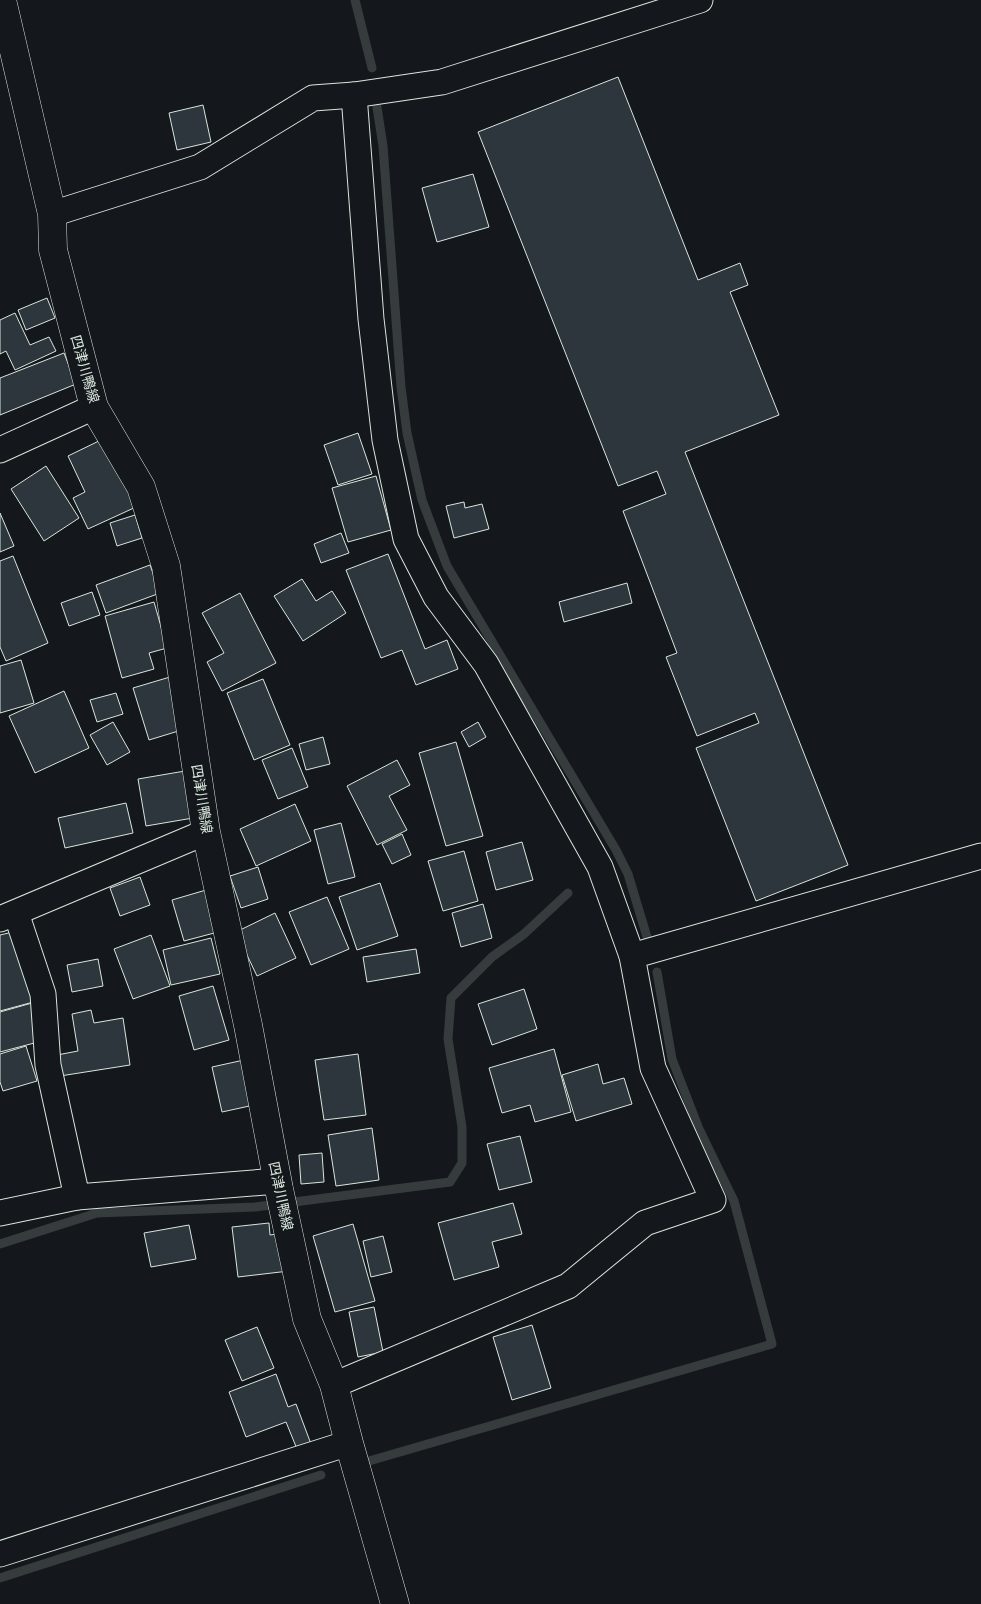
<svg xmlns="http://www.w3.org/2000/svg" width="981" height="1604" font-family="Raleway,'Noto Sans JP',sans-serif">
<rect width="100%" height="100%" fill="#14181c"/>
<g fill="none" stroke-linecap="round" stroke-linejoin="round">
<g stroke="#363b3e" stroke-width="9">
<polyline points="355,0 372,68"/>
<polyline points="377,107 383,146 401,387 407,433 422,500 447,566 616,850 628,874 647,937"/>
<polyline points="0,1244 97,1213 255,1207 450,1182 462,1163 462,1127 448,1039 451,998 492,957 524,934 568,893"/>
<polyline points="369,1461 772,1344 734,1201 699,1129 672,1059 657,972"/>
<polyline points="0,1578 321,1475"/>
</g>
</g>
<g fill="#2c363c" stroke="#d8e6dc">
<polygon points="618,77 698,280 740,263 748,285 730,292 779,415 685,452 848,865 756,901 696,748 759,723 755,713 697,736 666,657 677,653 623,511 666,494 657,471 618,486 478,132"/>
<polygon points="203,105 211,142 177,150 169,113"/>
<polygon points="473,174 489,227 437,242 422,188"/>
<polygon points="47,298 55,318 26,330 18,310"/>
<polygon points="15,313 30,345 49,337 56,351 15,370 6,351 0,354 0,320"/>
<polygon points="64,353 76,384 0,415 0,378"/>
<polygon points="358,433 372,474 338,485 324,445"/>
<polygon points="103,439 136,507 88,529 73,498 85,492 68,456"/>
<polygon points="46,466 79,518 44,541 11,489"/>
<polygon points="376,476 391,530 348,542 332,488"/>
<polygon points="464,502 465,508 482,504 489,529 454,538 446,506"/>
<polygon points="0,513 14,546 0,552"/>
<polygon points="135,515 142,538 117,546 110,523"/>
<polygon points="341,533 349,553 321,563 314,544"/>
<polygon points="388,554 425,649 447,640 458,669 416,685 402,650 381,658 346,570"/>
<polygon points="13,556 48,643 6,661 0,647 0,561"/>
<polygon points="150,565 160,593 106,613 96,585"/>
<polygon points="302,579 316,601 332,591 346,613 303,641 274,596"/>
<polygon points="627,583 632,603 564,622 559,602"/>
<polygon points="92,592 100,615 69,626 61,603"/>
<polygon points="240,593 276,663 222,691 207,662 224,653 202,613"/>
<polygon points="154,602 167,648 149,653 154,669 122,678 105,616"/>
<polygon points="21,660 34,703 0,713 0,666"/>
<polygon points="170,677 185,729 149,740 133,688"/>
<polygon points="263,679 290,745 254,760 227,693"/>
<polygon points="64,691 89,748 35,773 9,716"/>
<polygon points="116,693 123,714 97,722 90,700"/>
<polygon points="113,722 130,752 107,765 90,735"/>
<polygon points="478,722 486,737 469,747 461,732"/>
<polygon points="323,737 330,764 306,770 299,744"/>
<polygon points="456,742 483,836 446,846 419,753"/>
<polygon points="292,748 308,787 278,799 262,760"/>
<polygon points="397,760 410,785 389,796 407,830 377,845 347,786"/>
<polygon points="185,771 193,818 146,826 138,779"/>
<polygon points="126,803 133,833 65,848 58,818"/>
<polygon points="295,804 311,841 256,866 240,829"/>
<polygon points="341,823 355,877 328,884 314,830"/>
<polygon points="402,834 411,855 392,864 382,844"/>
<polygon points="522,842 533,880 496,890 486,852"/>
<polygon points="464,851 478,901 443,911 428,861"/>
<polygon points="258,867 268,899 241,908 230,876"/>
<polygon points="140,877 150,905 120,916 110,888"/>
<polygon points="380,883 398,936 357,950 339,897"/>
<polygon points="206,890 218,932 184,941 172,900"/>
<polygon points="327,897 349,949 311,965 289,912"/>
<polygon points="483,904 492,938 461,947 452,913"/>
<polygon points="275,913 296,958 257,976 236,932"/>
<polygon points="17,931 37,1001 0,1011 0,935"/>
<polygon points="151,935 170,986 133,999 114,949"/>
<polygon points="211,938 220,974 171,985 163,950"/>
<polygon points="416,949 420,973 367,982 363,957"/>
<polygon points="98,959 103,986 72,992 67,965"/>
<polygon points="213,986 229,1040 194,1050 179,996"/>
<polygon points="524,989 537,1029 492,1045 478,1004"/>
<polygon points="32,1003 42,1041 0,1052 0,1012"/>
<polygon points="91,1010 94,1023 123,1018 130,1065 60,1076 57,1055 78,1051 72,1014"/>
<polygon points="26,1046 37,1081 3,1091 0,1082 0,1054"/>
<polygon points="554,1049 571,1112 535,1122 530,1105 502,1113 489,1068"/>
<polygon points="358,1054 366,1115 324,1120 315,1060"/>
<polygon points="244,1060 254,1105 222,1112 212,1067"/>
<polygon points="598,1064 603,1084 624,1078 632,1104 576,1121 562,1075"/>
<polygon points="372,1128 379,1180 336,1186 328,1135"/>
<polygon points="520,1136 532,1182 499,1190 487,1144"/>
<polygon points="322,1153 324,1182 301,1184 299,1155"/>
<polygon points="513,1203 522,1234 492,1242 499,1267 454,1280 438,1223"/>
<polygon points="269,1223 270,1235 285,1233 289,1271 238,1277 232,1227"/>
<polygon points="353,1224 375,1301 335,1312 313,1236"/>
<polygon points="189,1225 196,1259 151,1267 144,1233"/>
<polygon points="383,1236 392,1272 371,1277 363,1241"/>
<polygon points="374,1307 383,1352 358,1357 349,1312"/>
<polygon points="532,1325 551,1388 512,1400 493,1337"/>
<polygon points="257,1327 274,1368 242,1381 225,1340"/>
<polygon points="276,1374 288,1407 296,1404 311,1444 297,1449 286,1422 246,1437 229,1392"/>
</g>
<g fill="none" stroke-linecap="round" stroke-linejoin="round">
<defs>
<g id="minor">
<polyline points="354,95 371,319 385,440 406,539 436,597 486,664 600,867 632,956"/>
<polyline points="52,214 200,167 313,98 354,95 442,82 700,0"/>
<polyline points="0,450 94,407"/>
<polyline points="16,913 43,994 48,1065 77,1197 277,1181"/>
<polyline points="0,919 206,832"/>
<polyline points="0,1213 77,1197"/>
<polyline points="334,1385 568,1286 645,1223 713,1200 653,1068 632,956 981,856"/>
<polyline points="0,1554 349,1443"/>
</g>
<polyline id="secondary" points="2,0 52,214 53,250 94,407 141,487 166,566 206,832 248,1025 279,1189 307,1319 334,1385 349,1443 395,1604"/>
</defs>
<use href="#minor" stroke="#d8e6dc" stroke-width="27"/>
<use href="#secondary" stroke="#d8e6dc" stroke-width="29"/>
<use href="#minor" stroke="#14181c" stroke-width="25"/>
<use href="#secondary" stroke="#14181c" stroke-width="28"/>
</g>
<g text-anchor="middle" stroke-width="4" stroke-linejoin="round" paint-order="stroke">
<g font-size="14" fill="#d8e6dc" stroke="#14181c">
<text transform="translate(85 369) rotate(74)" y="5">四津川鴨線</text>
<text transform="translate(202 799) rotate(81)" y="5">四津川鴨線</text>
<text transform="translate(281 1196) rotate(78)" y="5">四津川鴨線</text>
</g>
</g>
</svg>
